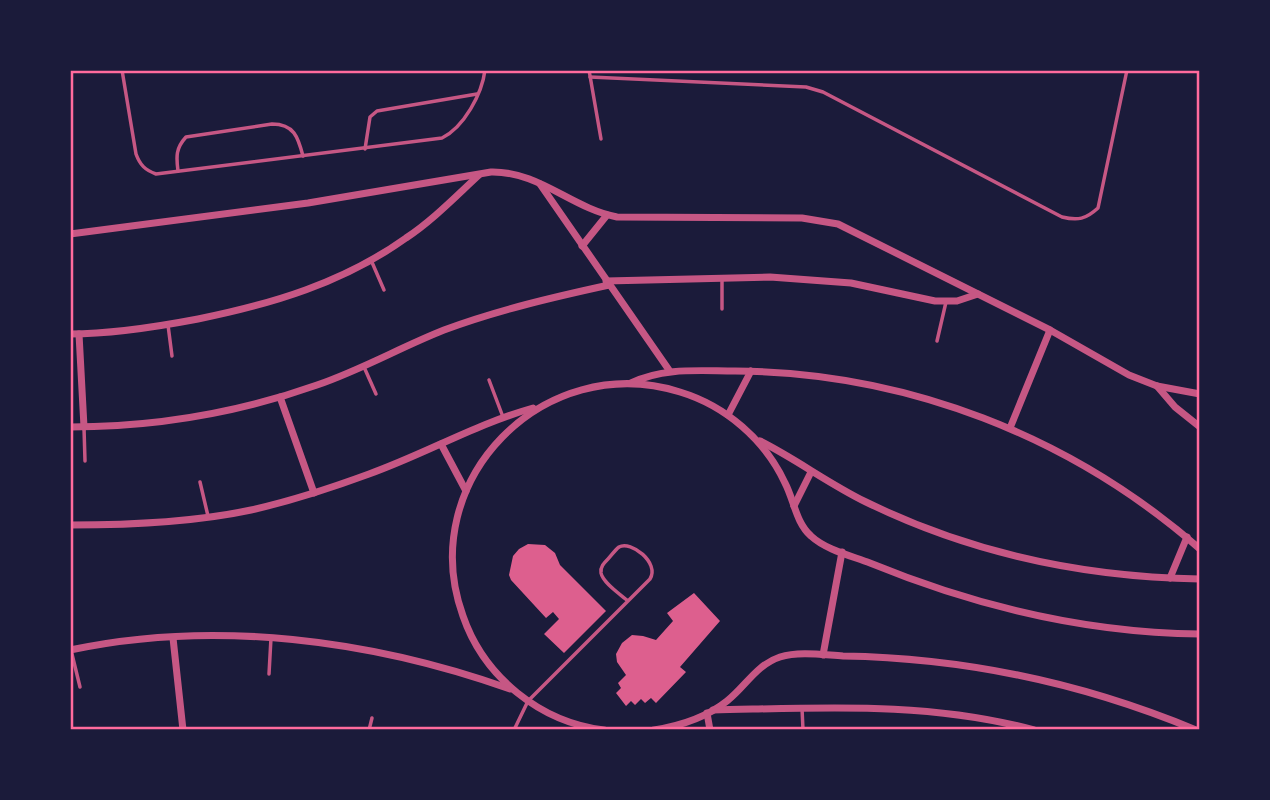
<svg xmlns="http://www.w3.org/2000/svg" width="1270" height="800" font-family="'Titillium Web',sans-serif">
<rect width="100%" height="100%" fill="#1b1b3a"/>
<g fill="#dd5f8e">
<polygon points="528,544 545,545 555,553 560,565 606,611 564,653 544,634 559,619 553,612 546,618 511,580 509,575 513,556 519,549"/>
<polygon points="694,593 720,621 680,667 686,672 656,703 651,698 645,703 641,699 635,705 631,701 626,706 616,693 621,688 618,683 626,675 617,662 616,654 622,643 632,635 643,636 656,640 673,621 667,613"/>
</g>
<g fill="none" stroke-linecap="round" stroke-linejoin="round">
<g stroke="#c65784" stroke-width="3.5">
<path d="M122,70L136,154C140,165 145,170 156,174L442,138C464,127 482,94 485,70"/>
<polyline points="589,70 601,139"/>
<path d="M590,77L806,87L823,92L1062,217C1078,221 1086,219 1098,208L1127,70"/>
<polyline points="365,149 370,117 377,111 477,94"/>
<path d="M178,171C176,156 176,148 186,137L272,124C294,124 298,137 303,156"/>
<polyline points="371,260 384,290"/>
<polyline points="722,280 722,309"/>
<polyline points="168,325 172,356"/>
<polyline points="937,341 946,302"/>
<polyline points="364,367 376,394"/>
<polyline points="489,380 503,417"/>
<polyline points="84,428 85,461"/>
<polyline points="200,482 208,516"/>
<polyline points="71,650 80,687"/>
<polyline points="269,674 271,638"/>
<polyline points="802,708 803,730"/>
<polyline points="369,730 372,718"/>
<path d="M514,730L528,701L650,579C660,563 631,540 619,547C615,550 611,556 608,559C604,563 600,567 601,573C603,583 620,594 628,601"/>
</g>
<g stroke="#c65784" stroke-width="7">
<polyline points="540,184 669,370"/>
<path d="M70,234L308,203L491,172C539,171 571,208 617,217L802,218L838,224L1050,330L1129,375L1157,386L1200,394"/>
<polyline points="582,246 607,215"/>
<polyline points="606,281 770,277 851,283 935,301 957,301 978,294"/>
<path d="M70,334C113,334 156,327 198,319C272,304 343,283 406,238C433,220 455,197 479,175"/>
<polyline points="79,334 84,427"/>
<path d="M631,383C664,367 699,371 735,371C906,372 1071,436 1200,549"/>
<polyline points="1157,386 1175,407 1200,427"/>
<polyline points="280,397 314,493"/>
<polyline points="728,415 751,371"/>
<path d="M70,427C154,427 238,413 317,385C361,370 401,347 444,330C498,310 554,297 609,285"/>
<polyline points="1010,428 1050,330"/>
<path d="M760,441C796,459 829,484 866,502C970,553 1085,577 1200,579"/>
<polyline points="441,444 466,491"/>
<polyline points="794,506 811,472"/>
<path d="M70,525C128,525 195,522 251,510C291,501 331,488 369,474C425,454 476,424 533,408"/>
<polyline points="1170,578 1187,537"/>
<polyline points="173,638 183,730"/>
<path d="M70,650C215,619 372,640 510,689"/>
<polyline points="823,655 842,552"/>
<path d="M713,710C821,708 928,701 1034,730"/>
<polyline points="707,713 710,730"/>
<path d="M604,730C540,722 484,677 463,616C414,481 544,349 680,392C726,406 765,440 785,483C794,500 796,523 811,536C826,550 852,556 870,563C975,606 1086,633 1200,634"/>
<path d="M654,730C679,726 707,717 727,701C746,686 756,665 780,657C799,651 824,655 843,656C965,658 1083,683 1196,730"/>
</g>
</g>
<rect width="1270" height="800" fill="none" stroke="#1b1b3a" stroke-width="144"/>
<rect x="72" y="72" width="1126" height="656" fill="none" stroke="#ff6b9d" stroke-width="2.5"/>
</svg>
